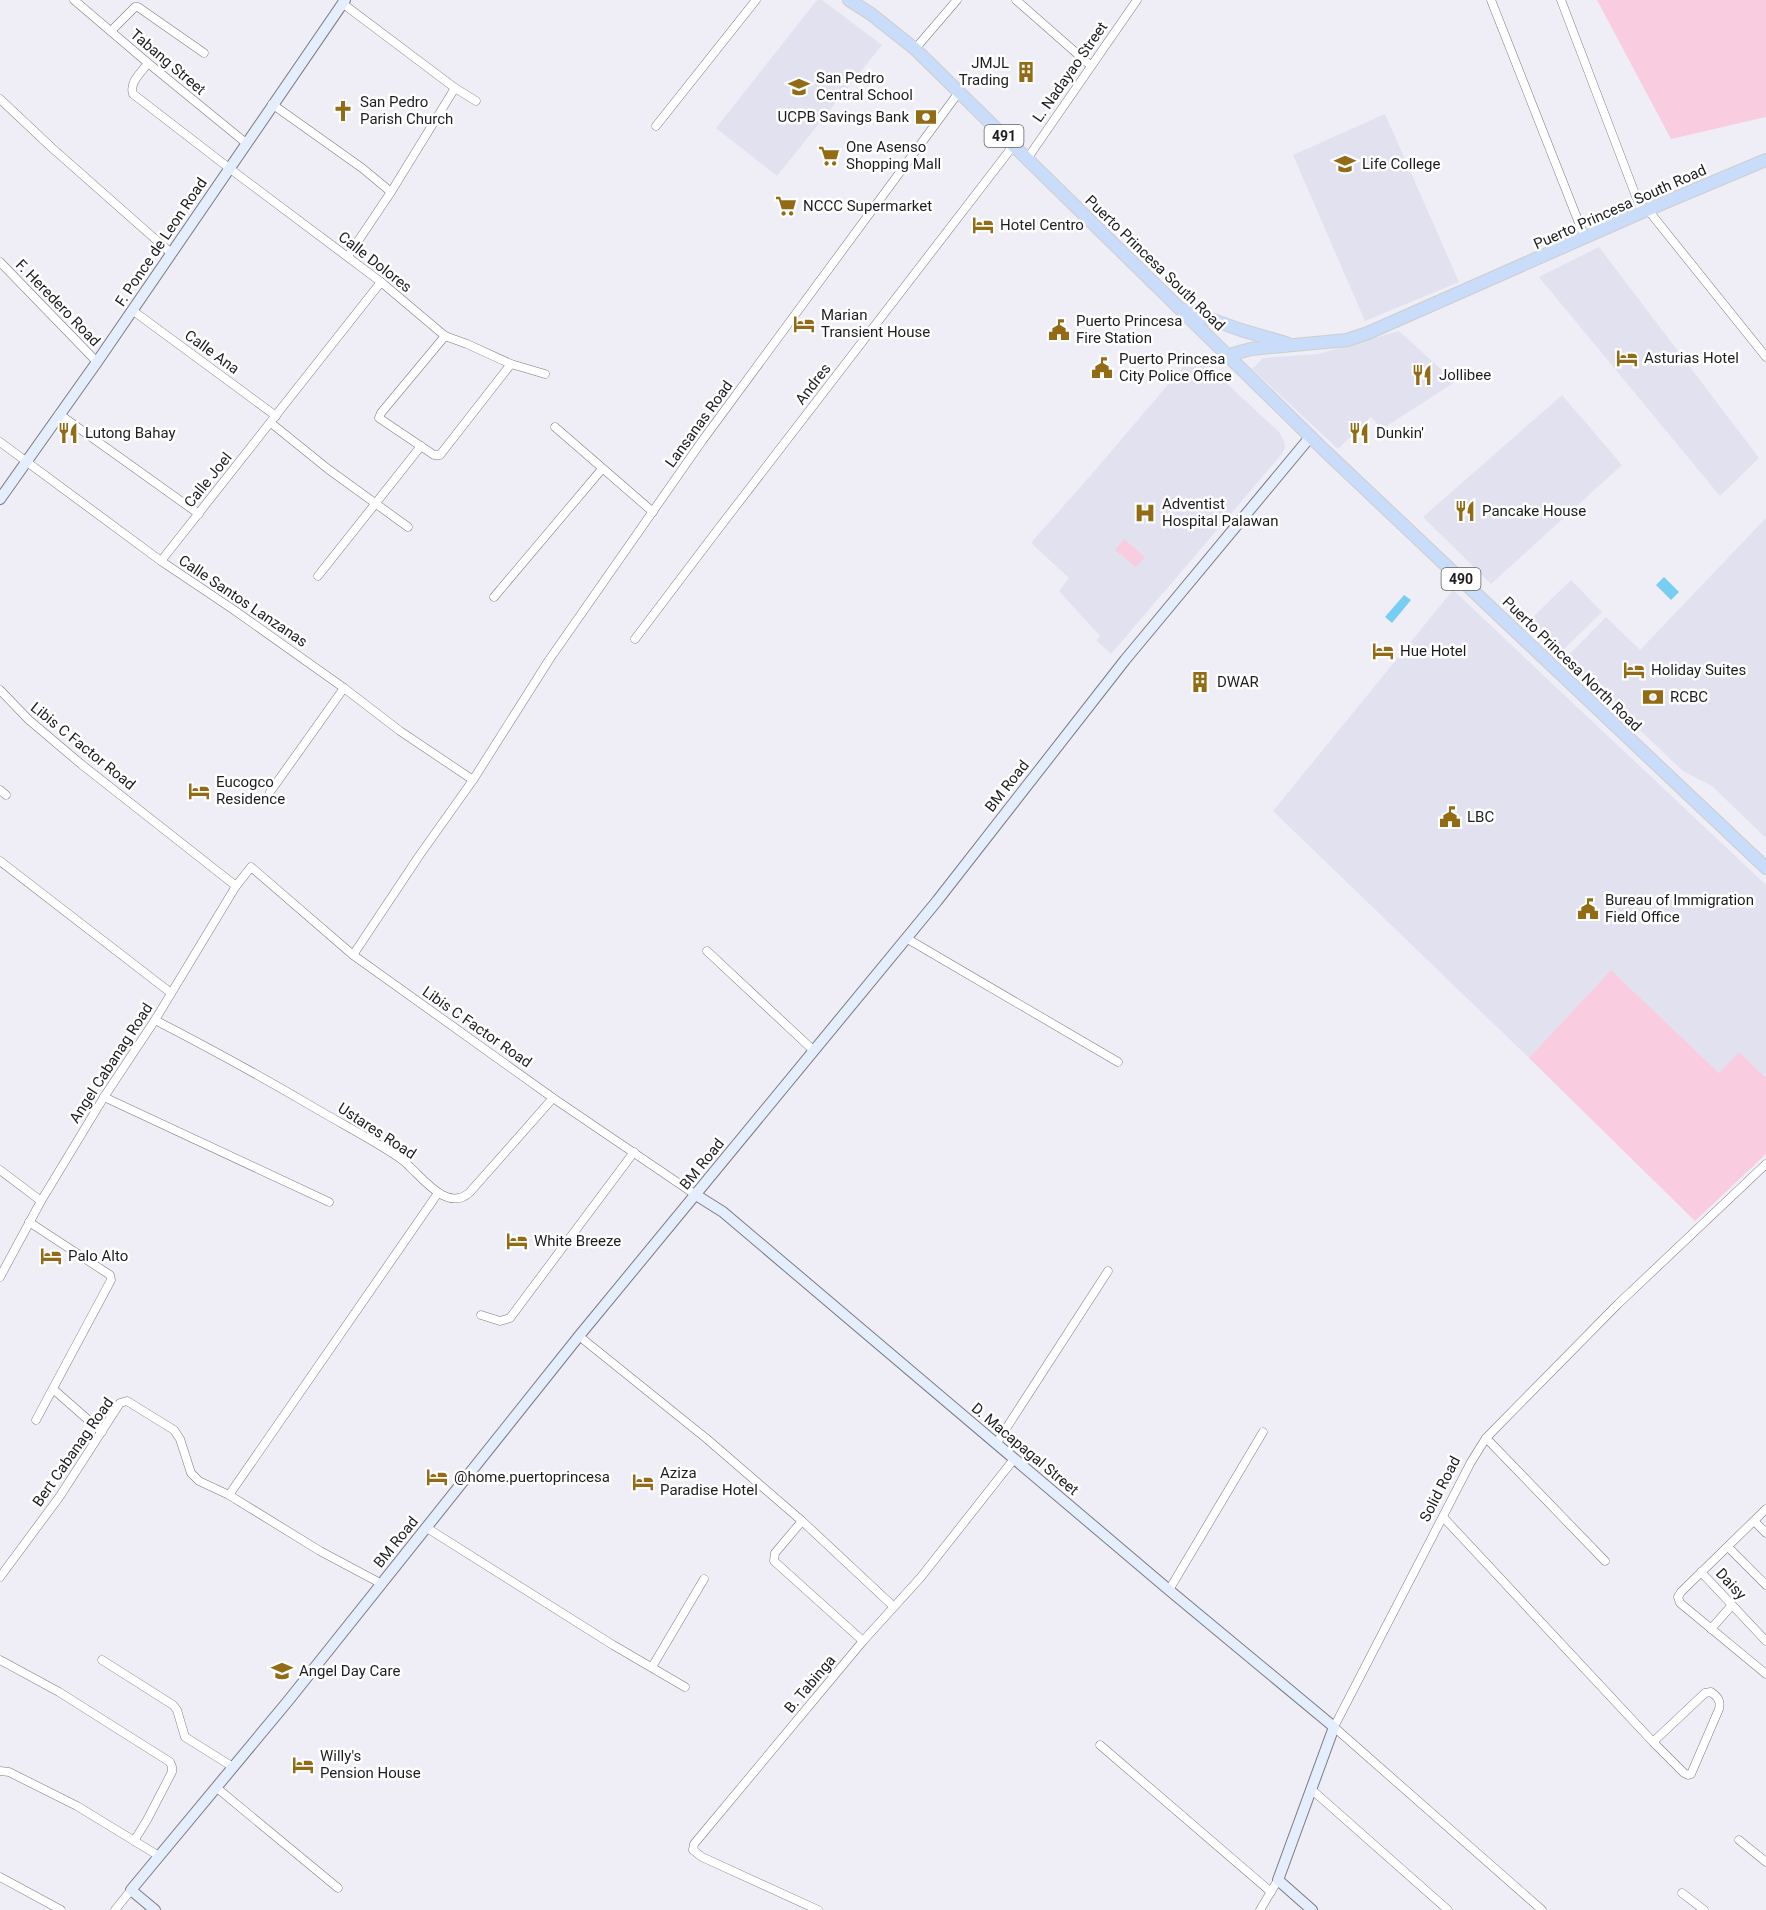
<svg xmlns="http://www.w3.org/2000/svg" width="1766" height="1910" font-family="Roboto,sans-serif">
<rect width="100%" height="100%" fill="#efeef6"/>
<g fill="#e2e1f0">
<polygon points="817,0 822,0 882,45 777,176 716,128"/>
<polygon points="1385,114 1459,282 1365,321 1293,155"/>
<polygon points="1599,247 1759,458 1720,496 1539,277"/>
<polygon points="1399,331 1455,382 1382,429 1371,417 1338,449 1252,369 1263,358 1318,354"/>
<polygon points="1194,354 1208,367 1209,374 1218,382 1224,381 1279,432 1284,441 1285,448 1281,455 1111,654 1096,640 1100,636 1059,591 1069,578 1031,543 1097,468"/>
<polygon points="1562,395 1622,465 1491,584 1423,517"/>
<polygon points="1766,518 1766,838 1712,786 1683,771 1565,659 1606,617 1640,650"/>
<polygon points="1571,580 1602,612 1559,654 1528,622"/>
<polygon points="1453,590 1766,885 1766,1078 1739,1052 1719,1073 1611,970 1529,1058 1273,811"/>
</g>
<g fill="#f9cce0">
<polygon points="1597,0 1766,0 1766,117 1671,139"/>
<polygon points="1124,539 1145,557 1136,567 1115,550"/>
<polygon points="1611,970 1719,1073 1739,1052 1766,1078 1766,1154 1695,1221 1529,1058"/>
</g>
<g fill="#77cef3">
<polygon points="1664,577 1679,592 1671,600 1656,585"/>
<polygon points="1404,595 1411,600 1392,623 1385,617"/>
</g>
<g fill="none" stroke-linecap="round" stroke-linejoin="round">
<defs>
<g id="street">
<polyline points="74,0 148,63 246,143"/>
<polyline points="1016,0 1090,65"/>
<polyline points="1491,0 1585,238"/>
<polyline points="1561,0 1642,212"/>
<polyline points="342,3 455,88 476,101"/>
<polyline points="111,31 135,7 138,7 204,53"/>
<polyline points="915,49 957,0"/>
<path d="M148,63C141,73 129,82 133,94L229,168L381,282L445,336L467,344L511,364L545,374"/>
<polyline points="0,99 51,147 171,253"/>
<polyline points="272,104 362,168 391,192"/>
<polyline points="656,126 756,0"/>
<polyline points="1027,159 1137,0"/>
<polyline points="1648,210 1766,357"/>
<polyline points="348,256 391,192 455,88"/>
<polyline points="0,262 97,362"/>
<polyline points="132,310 276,416"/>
<polyline points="445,336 381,413 379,418 434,455 440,455 511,364"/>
<polyline points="59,414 199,514"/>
<polyline points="271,423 328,469 408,527"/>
<polyline points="555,427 653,512"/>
<polyline points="0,442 161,561 234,610 344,688 400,731 473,780"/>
<polyline points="161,561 381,282"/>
<polyline points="318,576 421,446"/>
<polyline points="494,597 602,469"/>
<polyline points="635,639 719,528 1013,146"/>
<polyline points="0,690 29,720 81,764 236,886"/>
<polyline points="0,790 6,795"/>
<polyline points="270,792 344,688"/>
<polyline points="0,861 171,993"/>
<polyline points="906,938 1118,1062"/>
<polyline points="707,951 813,1050"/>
<polyline points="353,955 419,856 473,780 549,660 702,441 959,92"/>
<path d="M155,1020C211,1049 266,1079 320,1111C344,1125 369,1138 392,1153C398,1157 405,1161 410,1167C425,1181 449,1212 470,1192L553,1098"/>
<polyline points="104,1097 329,1202"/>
<polyline points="0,1170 41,1201"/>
<polyline points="29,1222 110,1275 111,1280 36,1420"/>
<polyline points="0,1277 41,1201 104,1097 155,1020 236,886 251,867 353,955 553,1098 696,1195"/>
<polyline points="481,1315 500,1321 510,1318 634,1152"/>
<polyline points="579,1336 707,1439 802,1521 893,1606"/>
<polyline points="53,1389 102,1432"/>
<polyline points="1486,1438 1605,1561"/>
<polyline points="996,1444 1108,1271"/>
<polyline points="229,1495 438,1193"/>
<polyline points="1766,1509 1681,1592 1678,1597 1680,1603 1766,1674"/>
<path d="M1443,1517L1653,1742L1705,1693L1711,1692C1718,1697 1721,1701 1719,1709L1691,1774L1688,1775L1684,1773L1653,1742"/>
<polyline points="802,1521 775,1553 774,1561 863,1641"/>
<polyline points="1754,1521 1766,1533"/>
<polyline points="427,1528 613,1645 685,1687"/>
<polyline points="1728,1547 1766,1585"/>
<polyline points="1701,1572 1766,1641"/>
<polyline points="0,1577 60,1496 120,1403 127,1401 174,1430 180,1439 191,1473 199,1481 229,1495 320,1551 382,1584"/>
<polyline points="1169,1590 1263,1432"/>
<polyline points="1711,1629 1732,1605"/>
<polyline points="0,1660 59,1692 170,1762 172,1767 172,1772 147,1820 134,1841"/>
<polyline points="102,1660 173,1705 177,1710 185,1737 233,1767"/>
<polyline points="652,1667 704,1579"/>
<polyline points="1100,1745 1271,1892"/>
<polyline points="0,1771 9,1772 77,1806 159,1856"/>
<polyline points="217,1788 338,1888"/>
<polyline points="1311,1789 1448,1910"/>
<polyline points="1739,1840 1766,1862"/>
<polyline points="0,1877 61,1910"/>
<polyline points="1682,1893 1704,1910"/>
<polyline points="115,1910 131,1890"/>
<polyline points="818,1910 702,1857 693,1850 694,1844 863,1641 921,1577 1014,1459"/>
<polyline points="1260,1910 1278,1880"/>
<polyline points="1542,1910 1334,1727 1471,1462 1486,1438 1618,1304 1766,1164"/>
</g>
<g id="secondary">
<polyline points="0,499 97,362 345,0"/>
<polyline points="696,1195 723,1212 1169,1590 1334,1727 1278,1880 1312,1910"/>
<polyline points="155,1910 131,1890 288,1701 579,1336 937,901 1125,660 1311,436"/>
</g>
<g id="primary">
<polyline points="849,0 871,14 915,49 1323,449 1766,868"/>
<polyline points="1185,310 1241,330 1286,343"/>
<polyline points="1229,355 1251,349 1347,340 1368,333 1642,212 1766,160"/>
</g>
</defs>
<use href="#street" stroke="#7c7b82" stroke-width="9"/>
<use href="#secondary" stroke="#7c7b82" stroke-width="12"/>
<use href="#primary" stroke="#cecdce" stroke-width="14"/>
<use href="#street" stroke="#fff" stroke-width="8"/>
<use href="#secondary" stroke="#e4eefd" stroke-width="10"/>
<use href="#primary" stroke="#c9ddfa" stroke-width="12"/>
</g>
<defs>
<symbol id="building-bare" viewBox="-9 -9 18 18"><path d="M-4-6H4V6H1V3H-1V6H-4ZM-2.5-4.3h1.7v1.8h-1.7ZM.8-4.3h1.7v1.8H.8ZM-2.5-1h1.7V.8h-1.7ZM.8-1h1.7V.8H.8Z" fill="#936b15" stroke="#fff" stroke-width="2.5" paint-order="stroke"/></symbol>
<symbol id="school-bare" viewBox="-9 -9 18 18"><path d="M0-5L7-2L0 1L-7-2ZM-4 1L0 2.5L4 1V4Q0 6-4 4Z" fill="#936b15" stroke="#fff" stroke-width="2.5" paint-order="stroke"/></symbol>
<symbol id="church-bare" viewBox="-9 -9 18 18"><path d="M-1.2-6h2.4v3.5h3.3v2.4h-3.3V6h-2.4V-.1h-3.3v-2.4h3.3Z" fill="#936b15" stroke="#fff" stroke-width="2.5" paint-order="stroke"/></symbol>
<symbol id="bank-bare" viewBox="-9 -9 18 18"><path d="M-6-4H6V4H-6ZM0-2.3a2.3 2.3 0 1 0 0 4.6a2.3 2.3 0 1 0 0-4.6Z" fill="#936b15" stroke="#fff" stroke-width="2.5" paint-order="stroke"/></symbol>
<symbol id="supermarket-bare" viewBox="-9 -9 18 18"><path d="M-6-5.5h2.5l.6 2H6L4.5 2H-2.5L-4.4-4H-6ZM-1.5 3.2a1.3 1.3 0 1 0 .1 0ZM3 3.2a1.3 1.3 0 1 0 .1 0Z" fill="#936b15" stroke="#fff" stroke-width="2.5" paint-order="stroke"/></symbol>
<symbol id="university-bare" viewBox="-9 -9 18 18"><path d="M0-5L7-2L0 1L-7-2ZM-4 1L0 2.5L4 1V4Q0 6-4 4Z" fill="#936b15" stroke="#fff" stroke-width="2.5" paint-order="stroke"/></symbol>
<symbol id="hotel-bare" viewBox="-9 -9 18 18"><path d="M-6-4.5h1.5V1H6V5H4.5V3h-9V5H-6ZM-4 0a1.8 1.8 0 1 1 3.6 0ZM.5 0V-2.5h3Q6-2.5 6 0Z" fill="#936b15" stroke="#fff" stroke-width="2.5" paint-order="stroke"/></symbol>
<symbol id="civic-bare" viewBox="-9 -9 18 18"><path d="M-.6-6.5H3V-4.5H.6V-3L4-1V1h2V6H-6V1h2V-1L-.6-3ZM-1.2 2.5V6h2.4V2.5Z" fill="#936b15" stroke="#fff" stroke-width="2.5" paint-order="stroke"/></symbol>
<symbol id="restaurant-bare" viewBox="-9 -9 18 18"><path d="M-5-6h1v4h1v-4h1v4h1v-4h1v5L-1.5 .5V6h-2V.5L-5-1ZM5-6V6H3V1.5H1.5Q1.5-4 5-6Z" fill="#936b15" stroke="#fff" stroke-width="2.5" paint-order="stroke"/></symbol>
<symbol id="hospital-bare" viewBox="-9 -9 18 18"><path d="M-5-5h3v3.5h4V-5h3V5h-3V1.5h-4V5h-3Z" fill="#936b15" stroke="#fff" stroke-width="2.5" paint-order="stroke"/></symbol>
</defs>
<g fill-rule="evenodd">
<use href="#building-bare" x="1011" y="57" width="30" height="30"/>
<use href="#school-bare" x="784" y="72" width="30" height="30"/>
<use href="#church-bare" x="328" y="96" width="30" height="30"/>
<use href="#bank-bare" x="911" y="102" width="30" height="30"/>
<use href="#supermarket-bare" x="814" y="141" width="30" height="30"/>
<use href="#university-bare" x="1330" y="149" width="30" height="30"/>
<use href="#supermarket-bare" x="771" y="191" width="30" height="30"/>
<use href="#hotel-bare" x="968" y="210" width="30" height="30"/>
<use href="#hotel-bare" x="789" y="309" width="30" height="30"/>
<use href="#civic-bare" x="1044" y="315" width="30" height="30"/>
<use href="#hotel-bare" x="1612" y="343" width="30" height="30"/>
<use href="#civic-bare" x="1087" y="353" width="30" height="30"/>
<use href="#restaurant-bare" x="1407" y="360" width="30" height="30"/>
<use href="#restaurant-bare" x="53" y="418" width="30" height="30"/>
<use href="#restaurant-bare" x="1344" y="418" width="30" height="30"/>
<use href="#restaurant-bare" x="1450" y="496" width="30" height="30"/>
<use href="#hospital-bare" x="1130" y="498" width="30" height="30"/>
<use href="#hotel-bare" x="1368" y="636" width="30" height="30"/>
<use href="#hotel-bare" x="1619" y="655" width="30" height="30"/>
<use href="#building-bare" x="1185" y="667" width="30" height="30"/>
<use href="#bank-bare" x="1638" y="682" width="30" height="30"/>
<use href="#hotel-bare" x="184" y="776" width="30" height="30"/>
<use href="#civic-bare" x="1435" y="802" width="30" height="30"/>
<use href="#civic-bare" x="1573" y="894" width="30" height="30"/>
<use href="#hotel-bare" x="502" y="1226" width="30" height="30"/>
<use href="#hotel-bare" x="36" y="1241" width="30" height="30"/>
<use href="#hotel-bare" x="422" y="1462" width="30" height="30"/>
<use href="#hotel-bare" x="628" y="1467" width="30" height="30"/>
<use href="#school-bare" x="267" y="1656" width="30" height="30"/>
<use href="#hotel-bare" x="288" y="1750" width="30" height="30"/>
</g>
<g text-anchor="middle" stroke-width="5" stroke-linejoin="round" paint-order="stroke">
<g fill="#fff" stroke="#626163" stroke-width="1.5">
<rect x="984.5" y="125" width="39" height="22" rx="4.5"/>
<rect x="1441.5" y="568" width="39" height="22" rx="4.5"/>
</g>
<g font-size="14" font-weight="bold" fill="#1e1d20">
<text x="1004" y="141">491</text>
<text x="1461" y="584">490</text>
</g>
<g font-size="15" fill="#1e1d20" stroke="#fff">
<text transform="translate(168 62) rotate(40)" y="5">Tabang Street</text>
<text transform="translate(1070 72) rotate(-55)" y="5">L. Nadayao Street</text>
<text transform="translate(1620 207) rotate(-24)" y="5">Puerto Princesa South Road</text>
<text transform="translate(161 242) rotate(-56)" y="5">F. Ponce de Leon Road</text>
<text transform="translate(375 262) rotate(38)" y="5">Calle Dolores</text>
<text transform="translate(1155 263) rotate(44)" y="5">Puerto Princesa South Road</text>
<text transform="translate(58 303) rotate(46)" y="5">F. Heredero Road</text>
<text transform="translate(212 352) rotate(36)" y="5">Calle Ana</text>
<text transform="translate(813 384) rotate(-52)" y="5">Andres</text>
<text transform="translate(699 424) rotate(-54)" y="5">Lansanas Road</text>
<text transform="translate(208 480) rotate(-51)" y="5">Calle Joel</text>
<text transform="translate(243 601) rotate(34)" y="5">Calle Santos Lanzanas</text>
<text transform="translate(1572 664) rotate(44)" y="5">Puerto Princesa North Road</text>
<text transform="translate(83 746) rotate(39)" y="5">Libis C Factor Road</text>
<text transform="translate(1007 786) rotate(-52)" y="5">BM Road</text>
<text transform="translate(477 1027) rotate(35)" y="5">Libis C Factor Road</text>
<text transform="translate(111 1063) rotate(-57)" y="5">Angel Cabanag Road</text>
<text transform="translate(377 1131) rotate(33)" y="5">Ustares Road</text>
<text transform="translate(702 1164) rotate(-51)" y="5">BM Road</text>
<text transform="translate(1025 1449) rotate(40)" y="5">D. Macapagal Street</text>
<text transform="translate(73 1452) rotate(-55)" y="5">Bert Cabanag Road</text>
<text transform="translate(1440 1489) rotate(-63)" y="5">Solid Road</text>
<text transform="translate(396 1542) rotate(-51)" y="5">BM Road</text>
<text transform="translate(1731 1584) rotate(47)" y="5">Daisy</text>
<text transform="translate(810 1684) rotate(-50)" y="5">B. Tabinga</text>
</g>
<g font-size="15" fill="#1e1d20" stroke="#fff" text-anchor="start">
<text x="1009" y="68" text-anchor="end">JMJL<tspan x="1009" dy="17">Trading</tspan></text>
<text x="816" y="83">San Pedro<tspan x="816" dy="17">Central School</tspan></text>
<text x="360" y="107">San Pedro<tspan x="360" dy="17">Parish Church</tspan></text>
<text x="909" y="122" text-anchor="end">UCPB Savings Bank</text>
<text x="846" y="152">One Asenso<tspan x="846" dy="17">Shopping Mall</tspan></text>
<text x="1362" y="169">Life College</text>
<text x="803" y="211">NCCC Supermarket</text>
<text x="1000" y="230">Hotel Centro</text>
<text x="821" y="320">Marian<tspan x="821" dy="17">Transient House</tspan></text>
<text x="1076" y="326">Puerto Princesa<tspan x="1076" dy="17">Fire Station</tspan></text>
<text x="1644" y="363">Asturias Hotel</text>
<text x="1119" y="364">Puerto Princesa<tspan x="1119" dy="17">City Police Office</tspan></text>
<text x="1439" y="380">Jollibee</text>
<text x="85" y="438">Lutong Bahay</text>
<text x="1376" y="438">Dunkin'</text>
<text x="1162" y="509">Adventist<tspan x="1162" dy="17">Hospital Palawan</tspan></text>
<text x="1482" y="516">Pancake House</text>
<text x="1400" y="656">Hue Hotel</text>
<text x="1651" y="675">Holiday Suites</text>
<text x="1217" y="687">DWAR</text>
<text x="1670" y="702">RCBC</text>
<text x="216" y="787">Eucogco<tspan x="216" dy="17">Residence</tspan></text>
<text x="1467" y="822">LBC</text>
<text x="1605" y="905">Bureau of Immigration<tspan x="1605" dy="17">Field Office</tspan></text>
<text x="534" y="1246">White Breeze</text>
<text x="68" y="1261">Palo Alto</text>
<text x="660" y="1478">Aziza<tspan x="660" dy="17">Paradise Hotel</tspan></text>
<text x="454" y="1482">@home.puertoprincesa</text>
<text x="299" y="1676">Angel Day Care</text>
<text x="320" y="1761">Willy's<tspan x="320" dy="17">Pension House</tspan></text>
</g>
</g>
</svg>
